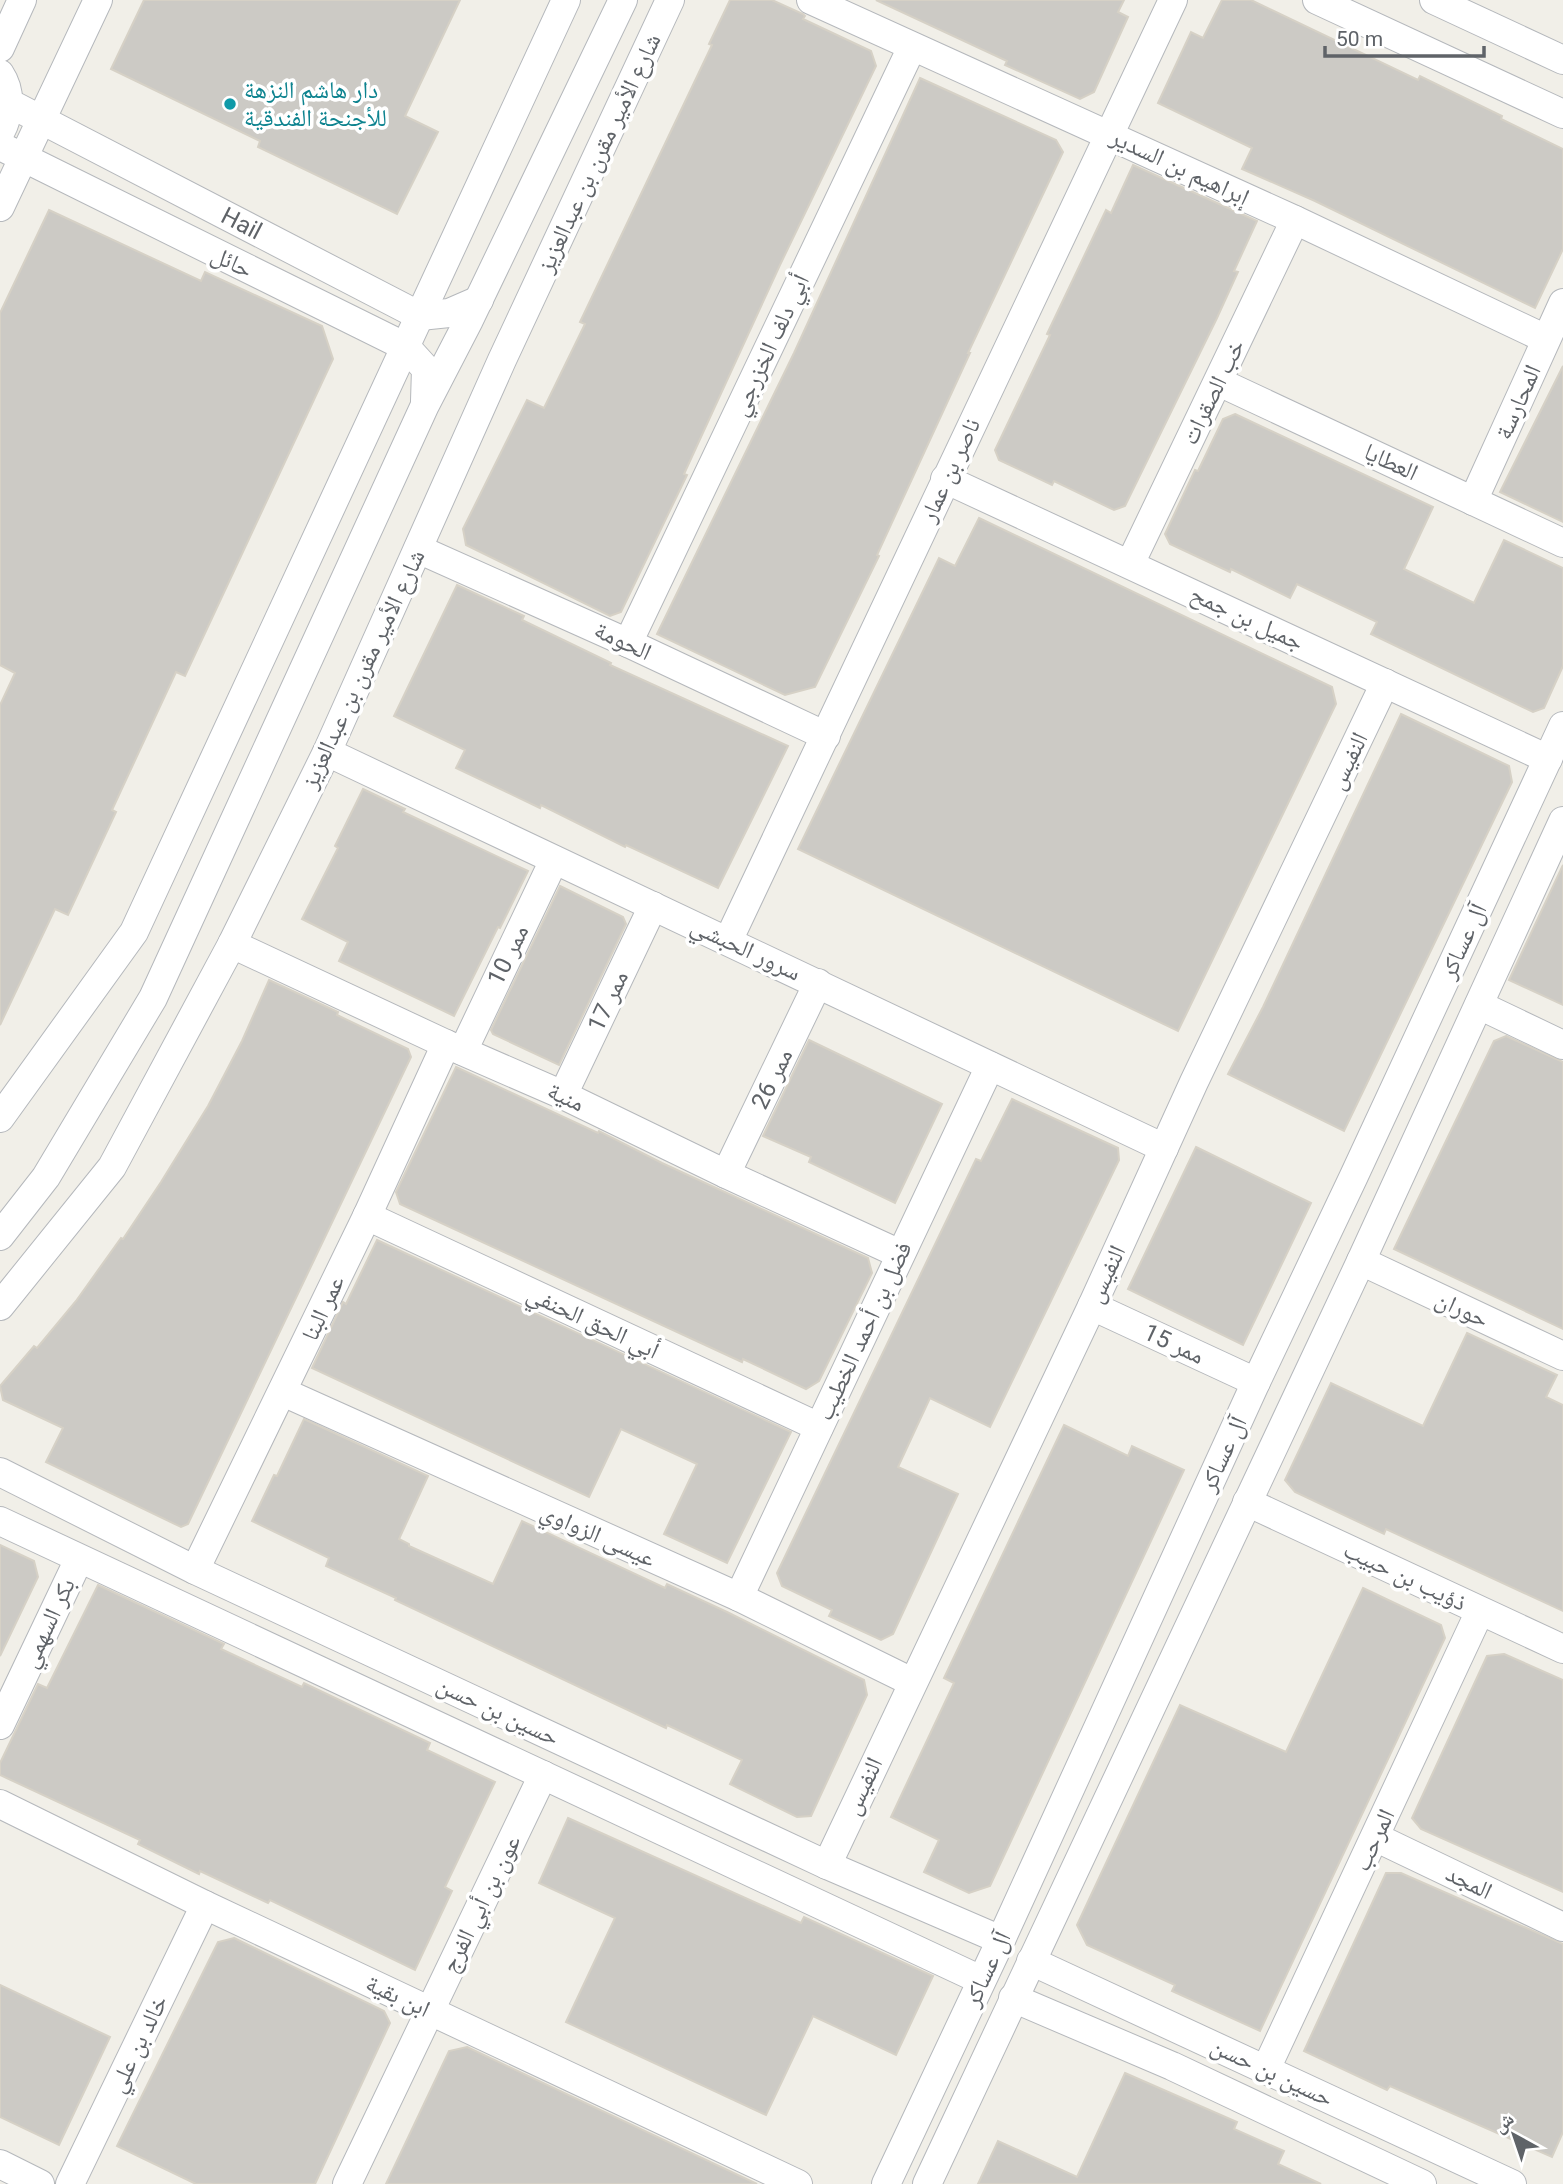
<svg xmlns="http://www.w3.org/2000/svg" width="1563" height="2184" font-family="Roboto,'Noto Naskh Arabic',sans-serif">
<rect width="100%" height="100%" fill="#f1efe8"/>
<g fill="#cccac5" stroke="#d6d1c6" stroke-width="2">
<polygon points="144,0 460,0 405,116 438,132 397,214 258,147 260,141 111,69"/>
<polygon points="730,0 772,0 803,14 805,16 803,19 871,51 876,66 780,265 684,474 687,475 621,612 610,616 466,545 463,529 527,400 544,408 585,324 580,322 712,45 709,44"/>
<polygon points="876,0 1124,0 1118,12 1128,17 1094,92 1080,99 1005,65 1007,61"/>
<polygon points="1222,0 1251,0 1418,80 1420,76 1502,116 1501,119 1563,149 1563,249 1535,308 1315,201 1242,169 1252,148 1158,103 1191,32 1203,38"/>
<polygon points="920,78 1056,140 1063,152 968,353 970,353 877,555 879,556 815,687 785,695 657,634 794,353"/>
<polygon points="1133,165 1257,221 1234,271 1238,272 1217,318 1125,506 1114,510 1054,481 1052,485 999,460 995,450 1050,335 1047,334 1106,210 1111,213"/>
<polygon points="49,210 201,281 205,272 322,326 333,359 185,676 176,672 112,810 116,812 68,915 55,909 0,1025 0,705 15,673 0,665 0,313"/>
<polygon points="1563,366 1563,522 1500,492"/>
<polygon points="1235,414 1433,507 1404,569 1474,603 1504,540 1563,568 1563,666 1544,708 1533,712 1371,634 1377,622 1297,584 1290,598 1231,569 1230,572 1170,544 1165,534 1195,470 1198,471 1223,419"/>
<polygon points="979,518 1332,687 1336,704 1178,1031 798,849 939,558 955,566"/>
<polygon points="457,585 524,616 522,620 611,663 610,665 788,746 718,888 626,845 625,847 541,805 540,808 456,768 465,750 394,716"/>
<polygon points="1401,714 1509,766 1512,782 1344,1131 1228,1074 1263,1007"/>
<polygon points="363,789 405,809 403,812 528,871 500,928 498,927 454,1016 339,961 348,942 302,919 338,848 335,846"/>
<polygon points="1563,865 1563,1005 1509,980"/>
<polygon points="560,886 623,917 626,924 559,1065 493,1034 491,1030"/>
<polygon points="269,980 338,1012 337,1015 408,1049 411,1057 188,1524 181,1527 46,1462 63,1428 3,1400 0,1386 34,1346 37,1348 76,1301 121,1238 123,1239 161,1182 208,1106 242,1041"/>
<polygon points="1506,1036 1563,1062 1563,1329 1394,1249 1494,1041"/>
<polygon points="809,1040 942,1104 895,1203 809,1162 811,1157 763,1136"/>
<polygon points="456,1067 598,1133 599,1131 662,1163 868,1258 872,1273 819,1381 806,1389 743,1359 742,1362 400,1204 396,1192"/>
<polygon points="1012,1099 1118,1148 1119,1160 990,1427 930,1398 898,1467 958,1494 893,1634 881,1640 829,1616 832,1610 782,1586 777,1573 976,1159 981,1161"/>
<polygon points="1196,1147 1311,1203 1243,1345 1128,1289"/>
<polygon points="377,1240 791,1432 727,1563 664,1534 697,1464 621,1429 589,1497 312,1368 343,1302 346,1304"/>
<polygon points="1467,1333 1557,1375 1546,1397 1563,1405 1563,1611 1386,1529 1384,1534 1295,1492 1285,1480 1331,1383 1423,1426"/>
<polygon points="304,1419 428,1476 399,1539 409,1544 409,1546 493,1584 522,1521 665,1588 667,1584 727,1612 864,1680 867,1695 811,1816 797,1817 730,1784 742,1760 667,1725 666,1728 395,1600 396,1598 326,1566 329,1558 252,1521 274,1475 277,1476"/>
<polygon points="1064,1425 1128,1456 1132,1446 1184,1470 990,1886 969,1893 924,1872 939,1840 891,1817 954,1683 944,1678"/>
<polygon points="0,1545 34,1561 38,1577 0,1656"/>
<polygon points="98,1585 224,1644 221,1649 302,1687 304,1683 430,1743 427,1750 495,1782 445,1887 452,1891 415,1970 270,1900 268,1903 200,1871 199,1874 138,1844 140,1840 0,1775 0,1763 38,1684 47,1688"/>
<polygon points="1363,1588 1441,1625 1445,1638 1260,2031 1172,1991 1175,1985 1087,1945 1077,1925 1180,1705 1286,1752"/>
<polygon points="1504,1654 1563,1680 1563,1892 1421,1829 1412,1818 1487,1656"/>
<polygon points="568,1818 801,1923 804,1917 933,1976 896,2055 813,2016 766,2115 566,2022 615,1918 539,1883"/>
<polygon points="1386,1873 1401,1873 1563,1944 1563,2132 1552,2157 1390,2086 1387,2090 1304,2051"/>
<polygon points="234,1938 384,2011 390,2023 315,2184 196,2184 117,2146 218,1942"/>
<polygon points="0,1985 110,2037 59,2145 0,2117"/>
<polygon points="467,2047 757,2184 386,2184 449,2051"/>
<polygon points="1125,2073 1237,2122 1234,2129 1284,2151 1278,2164 1321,2184 978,2184 998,2141 1077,2177"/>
</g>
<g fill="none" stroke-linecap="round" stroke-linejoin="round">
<defs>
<g id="minor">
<polyline points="811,0 1295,220 1546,339"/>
<polyline points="1317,0 1563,114"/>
<polyline points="1434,0 1563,60"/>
<polyline points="0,48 22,0"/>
<path d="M0,74C12,92 10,115 0,133"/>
<path id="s1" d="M9,103L420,316L449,313L479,300"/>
<polyline points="0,146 406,347 426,369 425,401"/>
<polyline points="0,207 98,0"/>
<polyline points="1219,382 1563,543"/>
<polyline points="945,479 1548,759"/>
<polyline points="1473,501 1563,303"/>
<polyline points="418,549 628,643 826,736"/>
<polyline points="1130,564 1295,220"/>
<polyline points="628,643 912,47"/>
<polyline points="327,752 1164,1148"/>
<polyline points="728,941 1173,0"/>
<polyline points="232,944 446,1044 563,1095 726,1174 900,1254"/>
<polyline points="1479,1005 1563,1045"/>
<polyline points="463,1051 554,860"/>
<polyline points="563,1095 653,906"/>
<polyline points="0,1118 134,932 566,0"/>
<polyline points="726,1174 818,983"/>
<polyline points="367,1216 819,1427"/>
<polyline points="0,1236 46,1177 153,998 425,405 469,320 623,0"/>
<polyline points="1361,1261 1563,1356"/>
<polyline points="0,1306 112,1167 232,944 327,752 502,360 670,0"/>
<polyline points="1092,1306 1256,1382"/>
<polyline points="283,1392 739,1597 912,1682"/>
<polyline points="0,1472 195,1570 827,1865 1001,1940"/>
<polyline points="1247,1502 1563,1649"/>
<polyline points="0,1521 981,1980"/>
<polyline points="195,1570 367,1216 446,1044"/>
<polyline points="739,1597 990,1066"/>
<polyline points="0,1725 79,1559"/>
<polyline points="0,1804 205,1905 798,2184"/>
<polyline points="1375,1837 1563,1927"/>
<polyline points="827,1865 1092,1306 1194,1082 1385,683"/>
<polyline points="1031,1961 1512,2184"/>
<polyline points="1013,1998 1172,2066 1422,2184"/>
<polyline points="1266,2069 1480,1611"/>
<polyline points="0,2164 40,2184"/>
<polyline points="70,2184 205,1905"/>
<polyline points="347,2184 543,1775"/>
<polyline points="886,2184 1001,1940 1256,1382 1353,1178 1563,726"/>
<polyline points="927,2184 1361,1261 1563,821"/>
</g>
</defs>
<use href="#minor" stroke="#b5b8bc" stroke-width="30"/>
<use href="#minor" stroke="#fff" stroke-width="28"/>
</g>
<circle fill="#0f9aa8" stroke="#fff" stroke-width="2.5" cx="230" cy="104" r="7"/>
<g text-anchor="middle" stroke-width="7" stroke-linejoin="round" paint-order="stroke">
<g font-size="24" fill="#0d838f" stroke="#fff" text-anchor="start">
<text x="244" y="98">دار هاشم النزهة<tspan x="244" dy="28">للأجنحة الفندقية</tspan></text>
</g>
<g font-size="24" fill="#5f6368" stroke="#fff">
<text transform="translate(599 153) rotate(-65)" y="8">شارع الأمير مقرن بن عبدالعزيز</text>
<text transform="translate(1180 167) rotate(25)" y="8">إبراهيم بن السدير</text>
<text dy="8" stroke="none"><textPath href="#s1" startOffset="262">Hail</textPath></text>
<text transform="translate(232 262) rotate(26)" y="8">حائل</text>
<text transform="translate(770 345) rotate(-65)" y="8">أبي دلف الخزرجي</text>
<text transform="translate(1213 392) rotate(-64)" y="8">خب الصقرات</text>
<text transform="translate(1518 402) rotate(-66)" y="8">المحارسة</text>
<text transform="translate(1391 462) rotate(25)" y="8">العطايا</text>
<text transform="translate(950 470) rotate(-65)" y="8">ناصر بن عمار</text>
<text transform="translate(1247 618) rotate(25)" y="8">جميل بن جمح</text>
<text transform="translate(623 641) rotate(25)" y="8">الحومة</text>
<text transform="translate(363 669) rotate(-65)" y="8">شارع الأمير مقرن بن عبدالعزيز</text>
<text transform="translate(1348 761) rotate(-64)" y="8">النفيس</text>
<text transform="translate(1463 941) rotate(-65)" y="8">آل عساكر</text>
<text transform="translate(746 949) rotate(25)" y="8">سرور الحبشي</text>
<text transform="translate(508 955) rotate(-64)" y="8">ممر 10</text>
<text transform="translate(608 1001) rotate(-65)" y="8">ممر 17</text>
<text transform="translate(772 1079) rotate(-64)" y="8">ممر 26</text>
<text transform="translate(566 1097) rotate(25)" y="8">منية</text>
<text transform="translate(1106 1274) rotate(-65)" y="8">النفيس</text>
<text transform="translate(323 1308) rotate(-65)" y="8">عمر البنا</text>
<text transform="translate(1462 1309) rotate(25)" y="8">حوران</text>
<text transform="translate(593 1322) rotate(25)" y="8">أبي الحق الحنفي</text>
<text transform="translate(864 1331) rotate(-65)" y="8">فضل بن أحمد الخطيب</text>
<text transform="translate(1174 1344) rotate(25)" y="8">ممر 15</text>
<text transform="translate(1223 1454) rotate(-65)" y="8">آل عساكر</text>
<text transform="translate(598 1535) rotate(24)" y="8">عيسى الزواوي</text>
<text transform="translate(1405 1576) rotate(25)" y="8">ذؤيب بن حبيب</text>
<text transform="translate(48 1623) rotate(-65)" y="8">بكر السهمي</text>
<text transform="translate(498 1711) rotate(25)" y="8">حسين بن حسن</text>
<text transform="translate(863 1786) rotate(-65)" y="8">النفيس</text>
<text transform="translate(1374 1840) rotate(-65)" y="8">المرحب</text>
<text transform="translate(1469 1882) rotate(26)" y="8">المجد</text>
<text transform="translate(481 1904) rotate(-64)" y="8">عون بن أبي الفرج</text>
<text transform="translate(987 1969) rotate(-65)" y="8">آل عساكر</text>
<text transform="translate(398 1996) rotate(25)" y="8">ابن بقية</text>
<text transform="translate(138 2044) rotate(-64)" y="8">خالد بن علي</text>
<text transform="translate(1272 2072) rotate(25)" y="8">حسين بن حسن</text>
</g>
</g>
<g transform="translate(1514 2135) rotate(320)" stroke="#ffffff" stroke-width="5" paint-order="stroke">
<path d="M0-5L12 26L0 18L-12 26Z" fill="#5f6368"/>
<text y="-10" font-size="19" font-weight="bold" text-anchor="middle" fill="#5f6368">ش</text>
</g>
<path d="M1325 46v10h159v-10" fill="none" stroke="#5f6368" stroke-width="3.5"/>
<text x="1336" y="46" font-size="21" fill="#5f6368" stroke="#ffffff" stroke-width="5" paint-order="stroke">50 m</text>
</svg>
